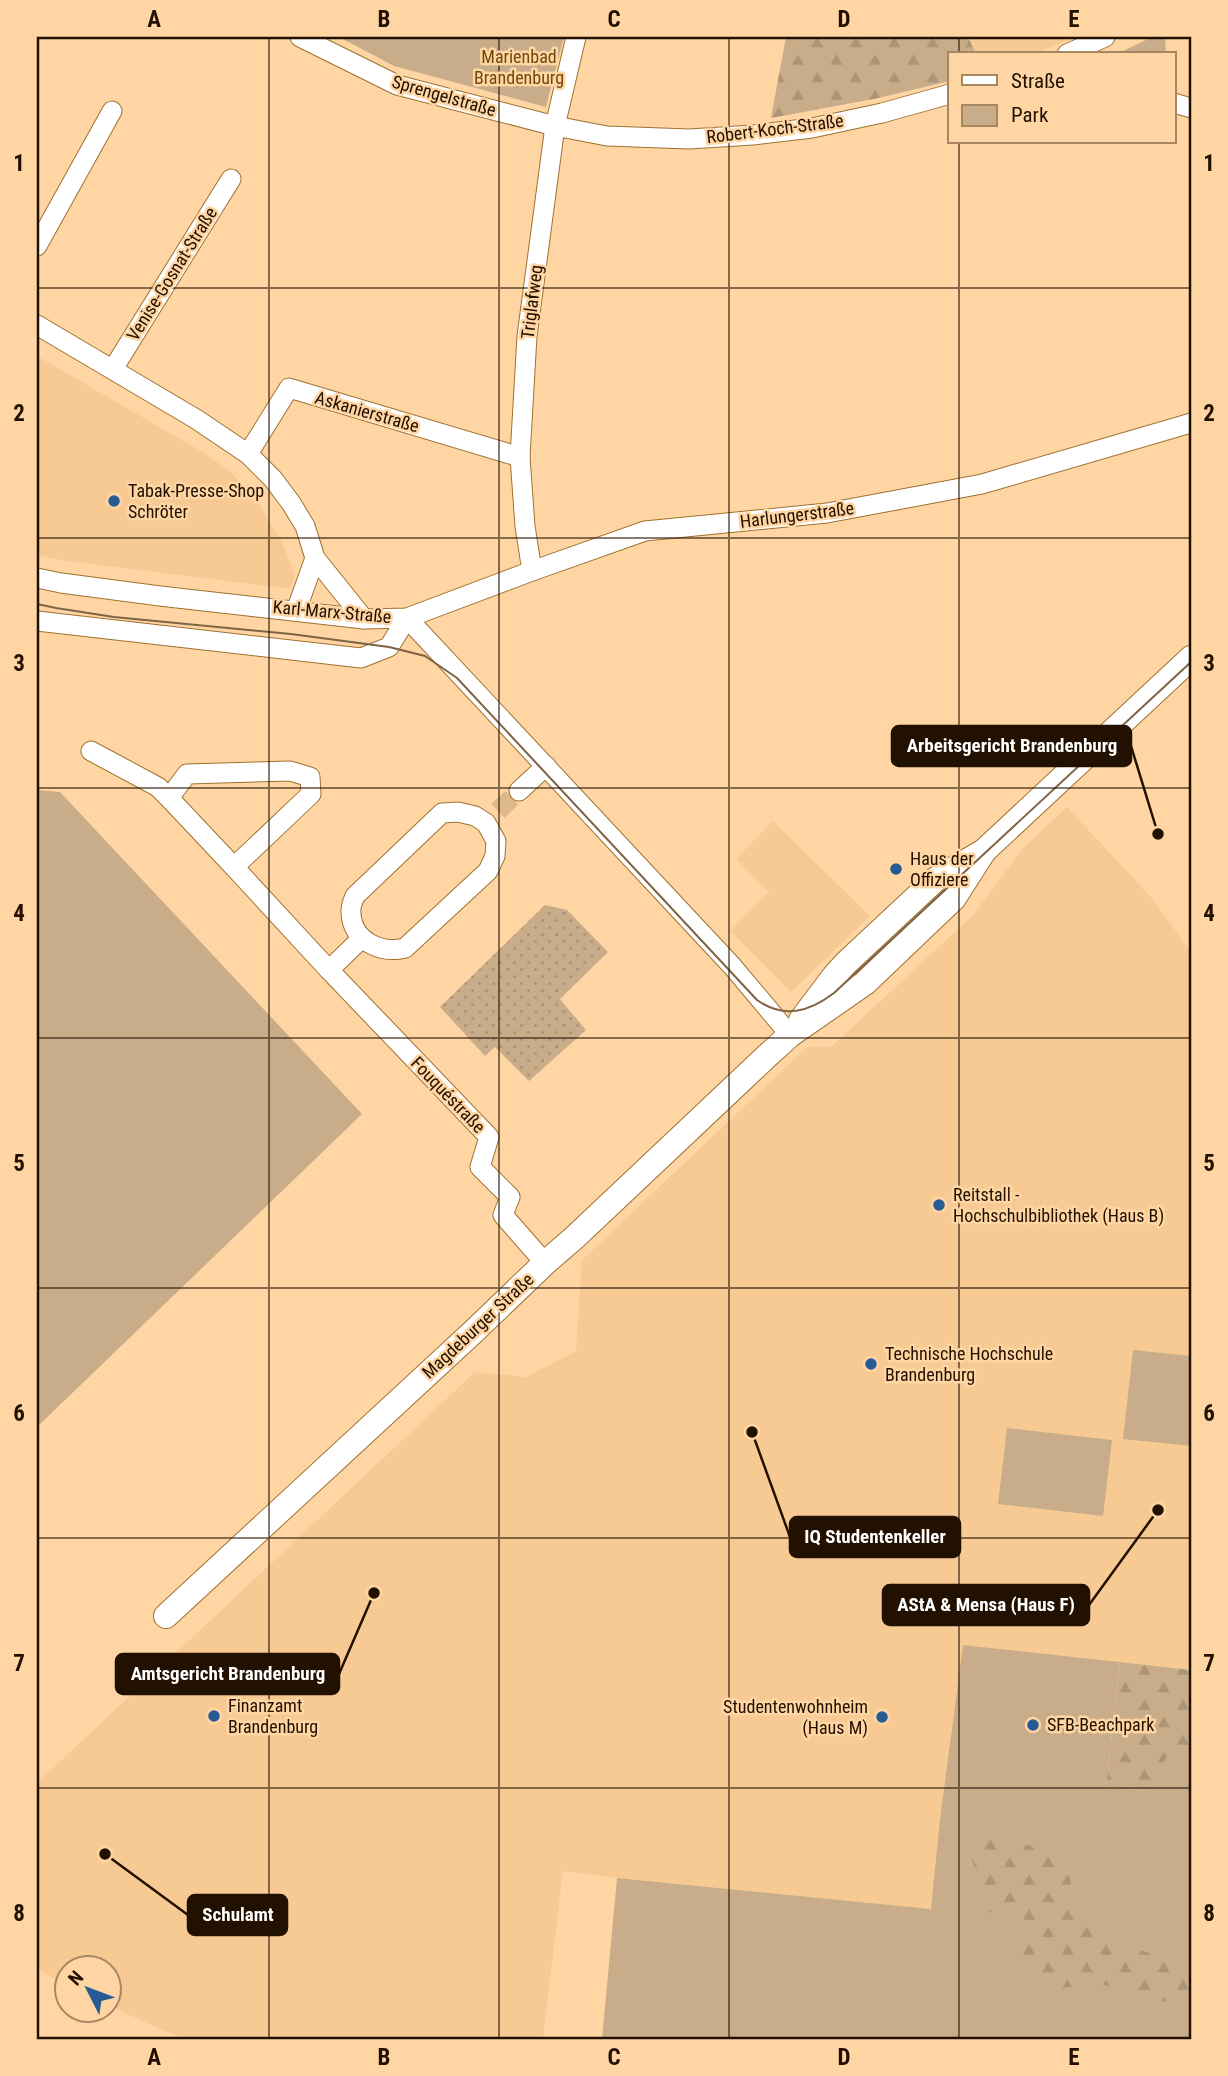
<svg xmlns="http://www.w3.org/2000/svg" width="1228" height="2076" font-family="'Roboto Condensed',sans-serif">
<defs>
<pattern id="forest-firs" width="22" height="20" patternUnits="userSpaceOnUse" patternTransform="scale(1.75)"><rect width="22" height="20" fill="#c9ad8a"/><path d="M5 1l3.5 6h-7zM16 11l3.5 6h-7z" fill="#ac9475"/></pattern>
<pattern id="garden-dots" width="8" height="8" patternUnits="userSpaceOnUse" patternTransform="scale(1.75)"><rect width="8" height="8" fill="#c9ad8a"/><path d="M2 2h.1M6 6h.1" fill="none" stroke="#ac9475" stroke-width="1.8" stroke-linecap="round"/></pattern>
</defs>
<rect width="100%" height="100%" fill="#ffd6a3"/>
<g fill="#f7ca93">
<polygon points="968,37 1075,37 1034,54 976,54"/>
<polygon points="37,356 201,451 231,472 258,502 283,544 295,576 290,587 282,588 59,560 37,555"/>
<polygon points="1067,807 1150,896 1191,952 1191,1670 1120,1662 931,1909 617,1878 563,1871 543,2039 183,2039 109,2006 108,1968 66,1968 66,1986 37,1968 37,1783 475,1372 526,1377 576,1351 582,1260 807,1047 831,1047 973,915 1024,847"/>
<polygon points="773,821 870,916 791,992 730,931 769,892 736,859"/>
</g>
<g fill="#c9ad8a">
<polygon points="339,37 564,37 546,107 394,66"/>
<polygon points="1152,37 1165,37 1166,54 1117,54"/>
<polygon points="37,790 60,792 362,1114 37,1427"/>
<polygon points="1133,1350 1191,1356 1191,1446 1123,1439"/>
<polygon points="1007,1428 1112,1440 1103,1516 998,1504"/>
<polygon points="963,1645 1120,1662 1106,1788 1149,1791 1171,1748 1191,1745 1191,2039 602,2039 617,1878 931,1909 940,1820"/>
</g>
<g fill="url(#forest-firs)">
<polygon points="786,37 968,37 976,54 950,54 950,81 874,99 771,118"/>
<polygon points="1120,1662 1191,1670 1191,1745 1171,1749 1149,1791 1106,1788"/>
<path d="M986,1837C1025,1838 1039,1849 1070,1872L1072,1905C1082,1914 1091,1924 1102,1930C1128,1947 1160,1960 1191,1961V2009H1185L1133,1990L1093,1983L1057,1989L1029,1980L1019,1945L1025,1909L1015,1907L987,1913L972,1859Z"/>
</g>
<polygon fill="url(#garden-dots)" points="545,905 567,910 608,952 560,999 586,1030 529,1081 495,1047 485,1056 440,1007"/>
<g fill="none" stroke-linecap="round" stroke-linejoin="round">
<polyline stroke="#deb88b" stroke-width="19" stroke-dasharray="19 10" stroke-linecap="butt" points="498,811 519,791"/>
<defs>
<g id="minor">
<polyline points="300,37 397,85 555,126 607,136 689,139 753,135 812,128 882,113 950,94"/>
<polyline points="1067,54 1105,37"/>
<polyline points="1174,103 1191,108"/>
<polyline points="37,246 112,111"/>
<polyline points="37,325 196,419 248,454 273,479 291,503 305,526 315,558 364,619"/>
<polyline points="113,369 231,179"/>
<polyline points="248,454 289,388 520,457"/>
<polyline points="532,571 525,526 520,457 527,336 555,126 576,37"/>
<polyline points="37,578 61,583 160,596 364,619 407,618 532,571 645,531 827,513 982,484 1191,423"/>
<polyline points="296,611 315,558"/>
<polyline points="407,618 733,967 790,1035"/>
<polyline points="37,621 361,658 389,647 407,618"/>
<polyline points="91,751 158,787 169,798 187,774 290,771 310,777 311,794 234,867 329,970"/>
<polyline points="519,791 546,766"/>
<polyline points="169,798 234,867"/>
<path d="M458,812L475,816L486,823L496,841L495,856L488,871L405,948C381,954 352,941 351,913C350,907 353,901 355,896L442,813Z"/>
<polyline points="362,938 329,970 489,1137 480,1167 510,1197 503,1215 545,1263"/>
</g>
<g id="tertiary">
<polyline points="801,1020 835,975 846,963 936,879 984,851 1191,658"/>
<polyline points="166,1616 472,1333 545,1263 574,1238 768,1055 790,1035 865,983 954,898 984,851"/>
</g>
</defs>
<use href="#minor" stroke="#9f7130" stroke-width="21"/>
<use href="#tertiary" stroke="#9f7130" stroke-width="26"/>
<use href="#minor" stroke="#fff" stroke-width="19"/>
<use href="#tertiary" stroke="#fff" stroke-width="24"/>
<path stroke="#7e6344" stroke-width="2" d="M37,604L56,608L114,617L291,634L389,647L425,656L457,678L757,1000C784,1019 809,1012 834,993L1191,662"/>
</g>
<path fill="none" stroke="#221000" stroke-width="2" stroke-opacity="0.55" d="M269,37V2039M499,37V2039M729,37V2039M959,37V54M959,142V2039M37,288H1191M37,538H1191M37,788H1191M37,1038H1191M37,1288H1191M37,1538H1191M37,1788H1191"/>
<g fill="#265b94" stroke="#ffd6a3" stroke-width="2.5">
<circle cx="114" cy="501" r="7"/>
<circle cx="896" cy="869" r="7"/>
<circle cx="939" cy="1205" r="7"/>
<circle cx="871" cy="1364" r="7"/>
<circle cx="214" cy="1716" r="7"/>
<circle cx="882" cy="1717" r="7"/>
<circle cx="1033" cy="1725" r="7"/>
</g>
<g text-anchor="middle" stroke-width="5" stroke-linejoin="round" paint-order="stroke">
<g font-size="18" fill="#704a0c" stroke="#ffd6a3">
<text x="519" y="63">Marienbad<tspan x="519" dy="21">Brandenburg</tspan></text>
</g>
<g font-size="18" fill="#221000" stroke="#ffd6a3">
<text transform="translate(444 96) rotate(16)" y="6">Sprengelstraße</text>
<text transform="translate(775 129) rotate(-7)" y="6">Robert-Koch-Straße</text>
<text transform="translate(172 274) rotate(-58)" y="6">Venise-Gosnat-Straße</text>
<text transform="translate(532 302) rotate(-83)" y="6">Triglafweg</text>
<text transform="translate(367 412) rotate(16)" y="6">Askanierstraße</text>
<text transform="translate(797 515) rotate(-7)" y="6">Harlungerstraße</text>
<text transform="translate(332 612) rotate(5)" y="6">Karl-Marx-Straße</text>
<text transform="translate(448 1095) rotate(46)" y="6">Fouquéstraße</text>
<text transform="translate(478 1326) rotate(-43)" y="6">Magdeburger Straße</text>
</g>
<g font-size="18" fill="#221000" stroke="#ffd6a3" text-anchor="start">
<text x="128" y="497">Tabak-Presse-Shop<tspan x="128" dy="21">Schröter</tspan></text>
<text x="910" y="865">Haus der<tspan x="910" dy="21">Offiziere</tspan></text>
<text x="953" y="1201">Reitstall -<tspan x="953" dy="21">Hochschulbibliothek (Haus B)</tspan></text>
<text x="885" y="1360">Technische Hochschule<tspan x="885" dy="21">Brandenburg</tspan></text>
<text x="228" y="1712">Finanzamt<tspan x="228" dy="21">Brandenburg</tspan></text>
<text x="868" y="1713" text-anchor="end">Studentenwohnheim<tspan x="868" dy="21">(Haus M)</tspan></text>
<text x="1047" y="1731">SFB-Beachpark</text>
</g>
</g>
<path fill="none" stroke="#221000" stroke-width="2.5" d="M1158 834L1131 746M752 1432L790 1537M1158 1510L1089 1605M374 1593L339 1674M105 1854L188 1915"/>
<g fill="#221000" stroke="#ffd6a3" stroke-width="2.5">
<circle cx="1158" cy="834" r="7"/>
<circle cx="752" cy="1432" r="7"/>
<circle cx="1158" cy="1510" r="7"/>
<circle cx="374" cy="1593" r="7"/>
<circle cx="105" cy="1854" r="7"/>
</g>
<g fill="#221000" stroke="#221000" stroke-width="2.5">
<rect x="892" y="726" width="239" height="40" rx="7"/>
<rect x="790" y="1517" width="170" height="40" rx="7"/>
<rect x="883" y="1585" width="206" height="40" rx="7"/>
<rect x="116" y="1654" width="223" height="40" rx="7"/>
<rect x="188" y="1895" width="99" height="40" rx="7"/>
</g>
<g font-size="19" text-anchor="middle" font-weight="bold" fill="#fff">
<text x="1012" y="752">Arbeitsgericht Brandenburg</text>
<text x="875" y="1543">IQ Studentenkeller</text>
<text x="986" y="1611">AStA &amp; Mensa (Haus F)</text>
<text x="228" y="1680">Amtsgericht Brandenburg</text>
<text x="238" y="1921">Schulamt</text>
</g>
<rect width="1228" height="2076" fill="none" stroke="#ffd6a3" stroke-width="77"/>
<rect x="948" y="52" width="228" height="91" fill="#ffd6a3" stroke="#a78762" stroke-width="2"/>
<rect x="962" y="75" width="35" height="10" fill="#ffffff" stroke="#a78762" stroke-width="2"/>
<text x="1011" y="88" font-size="21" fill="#221000">Straße</text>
<rect x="962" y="105" width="35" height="21" fill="#c9ad8a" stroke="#a78762" stroke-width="2"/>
<text x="1011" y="122" font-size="21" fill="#221000">Park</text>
<g transform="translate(88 1989) rotate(312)"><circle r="33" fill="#ffd6a3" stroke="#a78762" stroke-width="2"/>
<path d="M0-5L12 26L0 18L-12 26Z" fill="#265b94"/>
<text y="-10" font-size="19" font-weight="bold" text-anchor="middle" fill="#221000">N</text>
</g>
<rect x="38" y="38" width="1152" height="2000" fill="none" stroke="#221000" stroke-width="2.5"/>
<g font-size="23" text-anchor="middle" font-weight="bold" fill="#221000">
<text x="154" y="27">A</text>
<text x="384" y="27">B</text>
<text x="614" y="27">C</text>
<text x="844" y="27">D</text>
<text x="1074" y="27">E</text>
<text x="19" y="171">1</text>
<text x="1209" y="171">1</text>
<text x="19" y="421">2</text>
<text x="1209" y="421">2</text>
<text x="19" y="671">3</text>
<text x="1209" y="671">3</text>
<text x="19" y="921">4</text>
<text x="1209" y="921">4</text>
<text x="19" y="1171">5</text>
<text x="1209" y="1171">5</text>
<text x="19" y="1421">6</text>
<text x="1209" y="1421">6</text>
<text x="19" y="1671">7</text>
<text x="1209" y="1671">7</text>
<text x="19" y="1921">8</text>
<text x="1209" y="1921">8</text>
<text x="154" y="2065">A</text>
<text x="384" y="2065">B</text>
<text x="614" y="2065">C</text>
<text x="844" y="2065">D</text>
<text x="1074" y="2065">E</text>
</g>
</svg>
